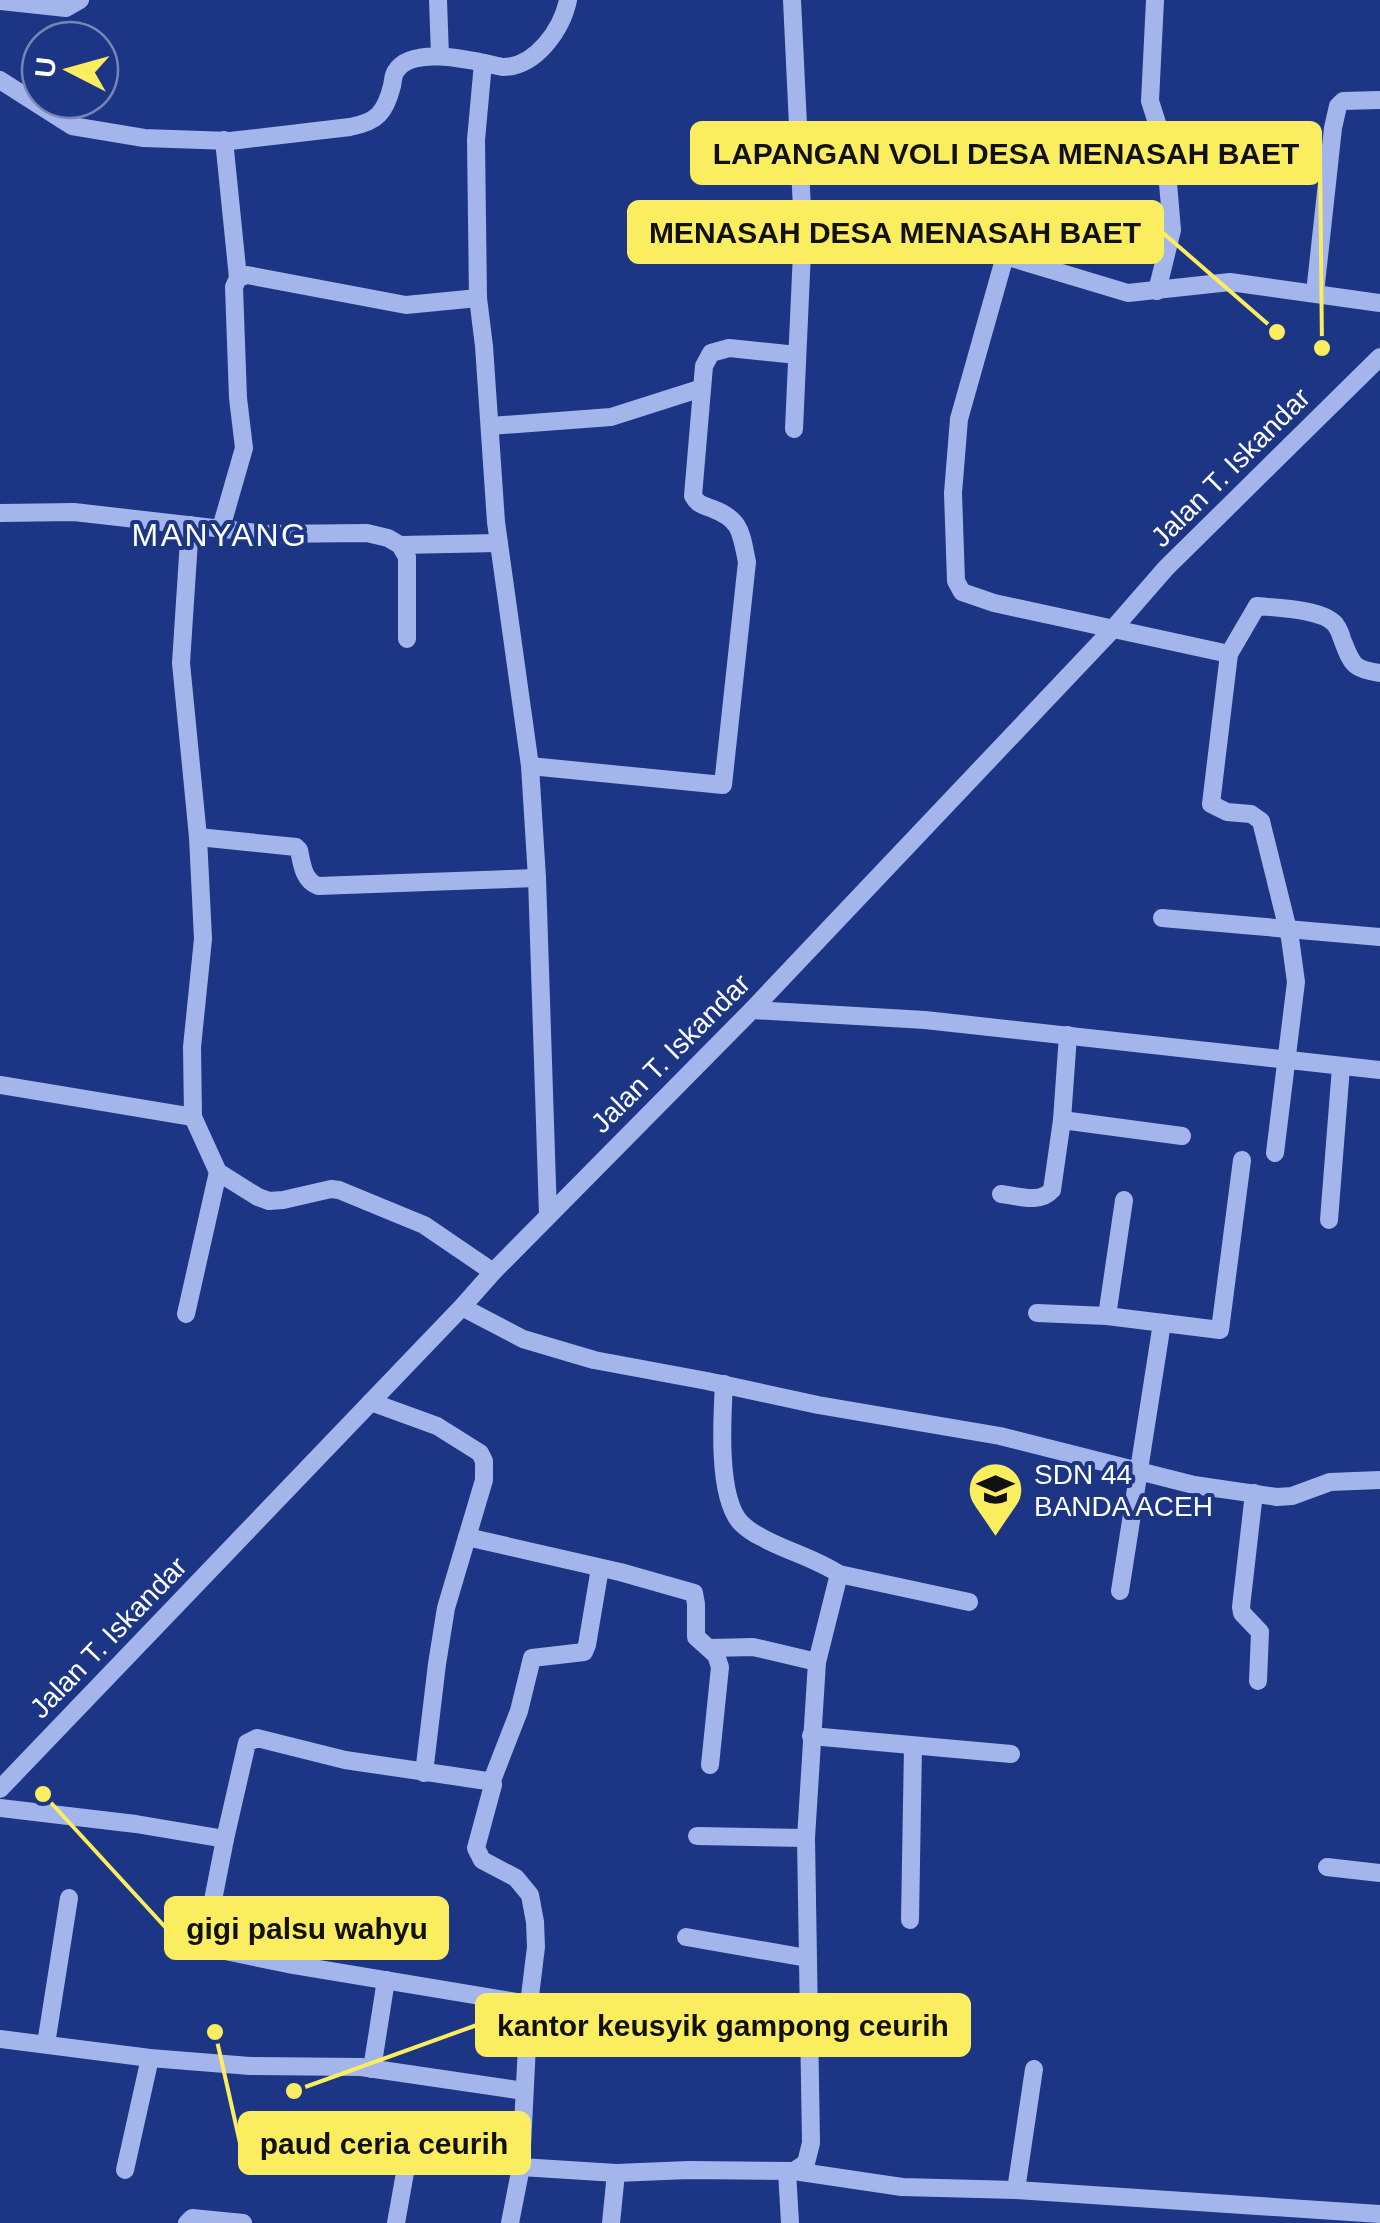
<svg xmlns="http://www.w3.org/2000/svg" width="1380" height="2223" font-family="Helvetica,sans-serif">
<rect width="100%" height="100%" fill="#1c3584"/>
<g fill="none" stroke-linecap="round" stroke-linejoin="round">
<g stroke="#a3b5ea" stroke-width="18">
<polyline points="438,0 440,56"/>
<polyline points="792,0 803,230 794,429"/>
<polyline points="1155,0 1150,101 1165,148 1172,230 1157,291"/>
<polyline points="0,1 66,8 80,0"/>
<polyline points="483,63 476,140 478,298 484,346 496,522 530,766 537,878 548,1215"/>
<path d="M0,80L72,126L144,138L230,141L350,127C377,122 385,113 392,86C393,81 393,75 396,71C413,44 478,62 503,67C536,67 562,29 568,0"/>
<polyline points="224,140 238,278"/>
<polyline points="803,230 920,241 1005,256 1128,293 1230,282 1380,303"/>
<polyline points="1005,256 959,419 953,493 956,581 962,592 994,603 1229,654"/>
<polyline points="1315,293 1333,128 1338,106 1343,101 1380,100"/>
<polyline points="490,426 611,417 702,388"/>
<polyline points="0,513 74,512 267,534 367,533 388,538 400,545 407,557 407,639"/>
<polyline points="190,525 181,663 198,837 203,939 192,1047 193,1117 218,1172 258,1197 269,1201 283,1200 331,1189 339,1190 424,1225 493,1272"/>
<polyline points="221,528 244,448 238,398 234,287 238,278 247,275 406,305 478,298"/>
<polyline points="400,545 499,543"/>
<path d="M530,766L723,785L747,562C741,534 742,520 713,509C703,505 698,505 693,496L704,366L711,353L729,348L797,355"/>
<path d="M198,837L296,847L299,850C302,864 303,880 318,886L537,878"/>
<polyline points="1162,918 1380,937"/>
<polyline points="752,1010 925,1020 1380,1070"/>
<polyline points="0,1085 193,1117"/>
<polyline points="1062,1120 1182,1136"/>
<path d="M1275,1153L1296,982L1290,938L1261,821L1251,814L1227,812L1211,804L1229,654L1257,606C1277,608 1322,609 1335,624C1338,628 1341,635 1342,639C1352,664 1352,669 1380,673"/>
<path d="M1001,1194C1018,1196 1040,1204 1052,1190L1062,1120L1068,1035"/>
<polyline points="1329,1220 1341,1067"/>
<polyline points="462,1307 523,1339 594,1360 707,1381 818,1405 1000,1436 1194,1485 1277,1497 1292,1496 1330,1482 1380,1480"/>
<polyline points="1037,1313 1107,1316 1220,1330 1242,1160"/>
<polyline points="186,1314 218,1172"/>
<polyline points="1107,1316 1124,1200"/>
<path d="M724,1384C722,1418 717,1498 741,1523C746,1528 755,1534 761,1537C786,1551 815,1558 839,1574L969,1602"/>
<polyline points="371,1402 437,1426 480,1453 484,1461 484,1480 446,1608 437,1664 424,1773"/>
<polyline points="1254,1493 1241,1607 1242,1613 1260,1632 1258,1681"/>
<polyline points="467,1537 620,1572 694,1593 696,1604 696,1637 716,1655 720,1667 710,1765"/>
<polyline points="1120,1591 1162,1323"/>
<polyline points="710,1648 753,1647 817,1662"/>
<polyline points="811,1736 1011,1754"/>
<polyline points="491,1783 519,1711 532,1658 584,1652 587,1645 600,1568"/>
<polyline points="0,1789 462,1307 493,1272 752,1010 1112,630 1166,568 1380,357"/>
<polyline points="0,1808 136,1824 225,1839"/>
<polyline points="697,1836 806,1838"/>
<polyline points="1327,1867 1380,1873"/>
<polyline points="910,1920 913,1746"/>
<polyline points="686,1937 807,1958"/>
<polyline points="0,2039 150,2058 250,2066 361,2067 524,2091"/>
<polyline points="46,2044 69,1898"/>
<polyline points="372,2069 386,1980"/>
<polyline points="521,2167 616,2173 689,2170 794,2171 806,2163 811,2143 806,1838 817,1662 839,1574"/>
<polyline points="125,2170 150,2058"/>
<polyline points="787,2171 790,2223"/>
<polyline points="794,2171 902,2187 1016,2190 1380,2214"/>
<polyline points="1016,2190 1034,2069"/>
<polyline points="187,2223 192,2218 243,2223"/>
<polyline points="396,2223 408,2156"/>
<polyline points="510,2223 521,2167 529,2004 536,1947 535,1922 530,1895 516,1878 482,1860 476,1848 493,1785 487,1781 345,1760 257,1738 247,1743 225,1839 205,1941 206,1947 288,1964 529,2004"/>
<polyline points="611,2223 616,2173"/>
</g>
</g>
<defs>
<symbol id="school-pin" viewBox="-11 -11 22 30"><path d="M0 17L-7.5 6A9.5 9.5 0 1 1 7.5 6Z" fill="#fbed60" stroke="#1c3584"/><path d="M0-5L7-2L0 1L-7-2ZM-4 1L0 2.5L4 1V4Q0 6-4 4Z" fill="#111"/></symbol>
</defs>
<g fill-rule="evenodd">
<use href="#school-pin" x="964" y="1458" width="63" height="86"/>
</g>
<g text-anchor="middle" stroke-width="8" stroke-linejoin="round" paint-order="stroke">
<g font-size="28" fill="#fff" stroke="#1c3584">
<text transform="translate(1230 467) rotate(-45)" y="10">Jalan T. Iskandar</text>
<text transform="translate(670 1053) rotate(-45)" y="10">Jalan T. Iskandar</text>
<text transform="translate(108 1637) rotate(-46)" y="10">Jalan T. Iskandar</text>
</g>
<g font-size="28" fill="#fff" stroke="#1c3584" text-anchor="start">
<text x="1034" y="1484">SDN 44<tspan x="1034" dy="32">BANDA ACEH</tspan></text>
</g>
<g font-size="32" letter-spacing="2.5" fill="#fff" stroke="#1c3584">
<text x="220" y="546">MANYANG</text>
</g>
</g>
<path fill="none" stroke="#fbed60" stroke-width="4" d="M1322 348L1320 153M1277 332L1162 232M43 1794L166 1928M294 2091L477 2025M215 2032L240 2143"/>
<g fill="#fbed60" stroke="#1c3584" stroke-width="4">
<circle cx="1322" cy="348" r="10"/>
<circle cx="1277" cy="332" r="10"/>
<circle cx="43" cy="1794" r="10"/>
<circle cx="294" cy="2091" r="10"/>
<circle cx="215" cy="2032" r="10"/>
</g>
<g fill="#fbed60" stroke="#fbed60" stroke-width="4">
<rect x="692" y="123" width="628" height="60" rx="10"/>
<rect x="629" y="202" width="533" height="60" rx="10"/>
<rect x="166" y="1898" width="281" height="60" rx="10"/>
<rect x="477" y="1995" width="492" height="60" rx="10"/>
<rect x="240" y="2113" width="289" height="60" rx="10"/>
</g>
<g font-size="30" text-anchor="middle" font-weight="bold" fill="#111">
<text x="1006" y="164">LAPANGAN VOLI DESA MENASAH BAET</text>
<text x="895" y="243">MENASAH DESA MENASAH BAET</text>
<text x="307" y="1939">gigi palsu wahyu</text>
<text x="723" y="2036">kantor keusyik gampong ceurih</text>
<text x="384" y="2154">paud ceria ceurih</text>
</g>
<g transform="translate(70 70) rotate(276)"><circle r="48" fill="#1c3584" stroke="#7786b5" stroke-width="2.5"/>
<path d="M0-8L18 38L0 25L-18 38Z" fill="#fbed60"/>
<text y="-15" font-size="28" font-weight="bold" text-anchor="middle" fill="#ffffff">U</text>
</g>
</svg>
